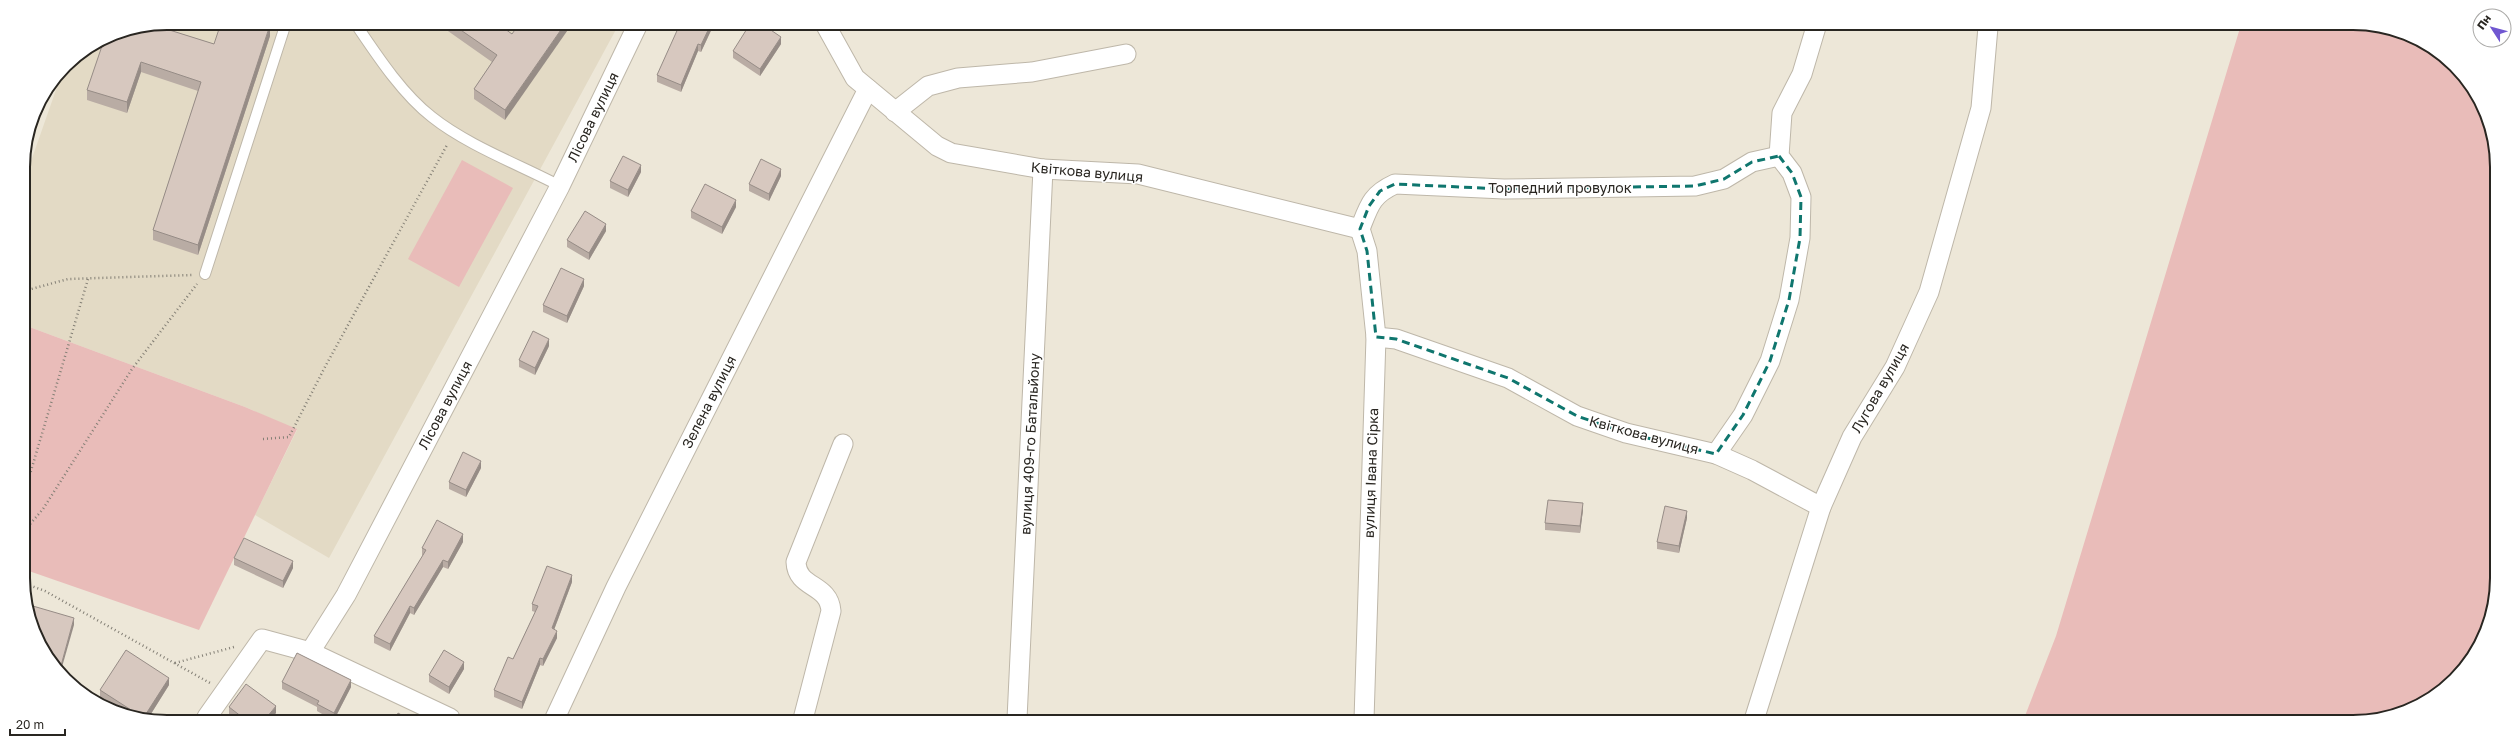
<svg xmlns="http://www.w3.org/2000/svg" width="2520" height="745" font-family="'Golos Text',sans-serif">
<rect width="100%" height="100%" fill="#ede7d8"/>
<polygon fill="#e3dac5" points="167,23 619,24 329,558 255,515 297,430 245,407 24,325 23,184 64,67 112,34"/>
<g fill="#e9bcb9">
<polygon points="2240,28 2390,28 2455,65 2482,103 2494,139 2492,615 2473,658 2448,686 2408,711 2362,722 2023,721 2056,636"/>
<polygon points="462,160 513,188 459,287 408,259"/>
<polygon points="24,325 245,407 297,429 199,630 26,570"/>
</g>
<g fill="none" stroke-linecap="round" stroke-linejoin="round">
<defs>
<g id="lane">
<path d="M355,23C376,54 402,94 432,117C467,145 520,165 560,186"/>
<polyline points="205,274 286,23"/>
</g>
<g id="street">
<polyline points="825,24 855,78 937,146 951,153 1043,169 1138,174 1360,229"/>
<polyline points="895,112 928,86 958,78 1032,72 1126,54"/>
<polyline points="1360,229 1367,251 1376,337 1364,720"/>
<path d="M1360,229C1369,206 1371,195 1395,184L1504,189L1695,186L1724,179L1752,162L1779,156"/>
<polyline points="1376,337 1396,339 1508,378 1577,416 1626,433 1716,454 1752,470 1821,507"/>
<polyline points="1716,454 1743,415 1770,361 1789,300 1800,238 1801,197 1792,173 1779,156 1782,113 1802,74 1816,27"/>
<polyline points="310,652 346,595 560,186 638,24"/>
<polyline points="207,717 262,639 310,652 450,718"/>
<polyline points="555,718 616,587 868,89"/>
<path d="M803,719L831,611C829,583 797,589 796,562L843,444"/>
<polyline points="1017,719 1043,169"/>
<polyline points="1754,720 1821,507 1852,437 1895,367 1929,292 1981,108 1988,27"/>
</g>
</defs>
<use href="#lane" stroke="#beb7a9" stroke-width="12"/>
<use href="#street" stroke="#beb7a9" stroke-width="21"/>
<g stroke="#837f75" stroke-width="2.5" stroke-dasharray="1 3" stroke-linecap="butt">
<polyline points="24,291 68,279 192,275"/>
<polyline points="263,439 289,437 326,365 447,145"/>
<polyline points="25,491 88,279"/>
<polyline points="25,530 43,509 132,369 197,284"/>
<polyline points="26,584 45,591 210,683"/>
<polyline points="175,663 234,647"/>
</g>
<use href="#lane" stroke="#fff" stroke-width="10"/>
<use href="#street" stroke="#fff" stroke-width="19"/>
</g>
<g fill="#b9aca4">
<polygon points="167,23 168,23 166,29 214,44 270,36 198,255 153,240 153,230 198,91 141,72 127,113 87,100 87,90"/>
<polygon points="438,24 498,24 512,34 505,120 474,99 474,89 492,62"/>
<polygon points="714,24 701,52 698,51 681,92 657,82 657,75"/>
<polygon points="781,44 760,76 733,58 733,51"/>
<polygon points="641,172 628,197 610,188 610,181"/>
<polygon points="781,176 769,201 749,191 749,184"/>
<polygon points="736,207 722,234 691,218 691,211"/>
<polygon points="606,231 589,260 567,247 567,240"/>
<polygon points="584,286 567,323 543,312 543,305"/>
<polygon points="549,346 535,375 519,367 519,360"/>
<polygon points="481,468 466,497 449,489 449,482"/>
<polygon points="1583,510 1580,533 1545,530 1545,523"/>
<polygon points="1687,518 1679,553 1657,549 1657,542"/>
<polygon points="463,542 448,569 443,567 414,615 410,613 390,651 374,643 374,636 423,555 422,555 422,548"/>
<polygon points="234,558 293,568 283,588 234,565"/>
<polygon points="572,582 554,630 557,638 543,666 540,665 522,709 494,697 494,690 513,659 535,612 532,611 532,604"/>
<polygon points="464,669 449,694 429,682 429,675"/>
<polygon points="282,682 351,687 335,718 329,718 317,711 317,707 282,689"/>
<polygon points="169,685 149,717 131,717 100,697 100,690"/>
<polygon points="229,707 276,713 272,717 233,717 229,714"/>
</g>
<g fill="#968c86">
<polygon points="165,23 168,23 163,38 163,28"/>
<polygon points="565,24 572,24 505,120 505,110"/>
<polygon points="711,24 714,24 701,52 701,45"/>
<polygon points="270,25 270,36 198,255 198,245"/>
<polygon points="781,37 781,44 760,76 760,69"/>
<polygon points="698,44 698,51 681,92 681,85"/>
<polygon points="141,62 141,72 127,113 127,102"/>
<polygon points="641,165 641,172 628,197 628,190"/>
<polygon points="781,169 781,176 769,201 769,194"/>
<polygon points="736,200 736,207 722,234 722,227"/>
<polygon points="606,224 606,231 589,260 589,253"/>
<polygon points="584,279 584,286 567,323 567,316"/>
<polygon points="549,339 549,346 535,375 535,368"/>
<polygon points="481,461 481,468 466,497 466,490"/>
<polygon points="1583,503 1583,510 1580,533 1580,526"/>
<polygon points="1687,511 1687,518 1679,553 1679,546"/>
<polygon points="463,534 463,542 448,569 448,562"/>
<polygon points="443,560 443,567 414,615 414,608"/>
<polygon points="293,561 293,568 283,588 283,581"/>
<polygon points="572,575 572,582 552,635 552,628"/>
<polygon points="410,606 410,613 390,651 390,644"/>
<polygon points="74,618 74,625 60,674 59,673"/>
<polygon points="557,631 557,638 543,666 543,659"/>
<polygon points="540,658 540,665 522,709 522,702"/>
<polygon points="464,662 464,669 449,694 449,687"/>
<polygon points="169,678 169,685 149,717 144,717"/>
<polygon points="351,680 351,687 335,718 334,718 334,713"/>
<polygon points="276,706 276,713 272,717 267,717"/>
</g>
<g fill="#d7c8bf" stroke="#968c86">
<polygon points="165,23 163,28 214,44 221,23 263,23 270,25 198,245 153,230 201,82 141,62 127,102 87,90 104,40 112,34"/>
<polygon points="452,24 498,24 512,34 519,24 565,24 505,110 474,89 497,55"/>
<polygon points="680,24 711,24 701,45 698,44 681,85 657,75"/>
<polygon points="750,24 762,24 781,37 760,69 733,51"/>
<polygon points="623,156 641,165 628,190 610,181"/>
<polygon points="761,159 781,169 769,194 749,184"/>
<polygon points="705,184 736,200 722,227 691,211"/>
<polygon points="585,211 606,224 589,253 567,240"/>
<polygon points="561,268 584,279 567,316 543,305"/>
<polygon points="533,331 549,339 535,368 519,360"/>
<polygon points="463,452 481,461 466,490 449,482"/>
<polygon points="1548,500 1583,503 1580,526 1545,523"/>
<polygon points="1665,506 1687,511 1679,546 1657,542"/>
<polygon points="437,520 463,534 448,562 443,560 414,608 410,606 390,644 374,636 426,550 422,548"/>
<polygon points="244,538 293,561 283,581 234,558"/>
<polygon points="547,566 572,575 552,628 557,631 543,659 540,658 522,702 494,690 508,657 513,659 538,606 532,604"/>
<polygon points="26,604 74,618 59,673 26,606"/>
<polygon points="126,650 169,678 144,717 142,717 100,690"/>
<polygon points="444,650 464,662 449,687 429,675"/>
<polygon points="297,653 351,680 334,713 317,704 319,701 282,682"/>
<polygon points="246,684 276,706 267,717 242,717 229,707"/>
<polygon points="398,713 407,718 396,718"/>
</g>
<path fill="none" stroke="#0f766e" stroke-width="3" stroke-dasharray="8 5" stroke-linejoin="round" d="M1779,156L1792,173L1801,197L1800,238L1789,300L1770,361L1743,415L1716,454L1626,433L1577,416L1508,378L1396,339L1376,337L1367,251L1360,229L1369,206L1380,191L1395,184L1504,189L1695,186L1724,179L1752,162Z"/>
<g text-anchor="middle" stroke-width="3" stroke-linejoin="round" paint-order="stroke">
<g font-size="14" fill="#292621" stroke="#fff">
<text transform="translate(593 117) rotate(-64)" y="5">Лісова вулиця</text>
<text transform="translate(1087 172) rotate(5)" y="5">Квіткова вулиця</text>
<text x="1560" y="193">Торпедний провулок</text>
<text transform="translate(1880 388) rotate(-60)" y="5">Лугова вулиця</text>
<text transform="translate(709 402) rotate(-63)" y="5">Зелена вулиця</text>
<text transform="translate(445 405) rotate(-62)" y="5">Лісова вулиця</text>
<text transform="translate(1644 435) rotate(15)" y="5">Квіткова вулиця</text>
<text transform="translate(1030 444) rotate(-87)" y="5">вулиця 409-го Батальйону</text>
<text transform="translate(1371 473) rotate(-88)" y="5">вулиця Івана Сірка</text>
</g>
</g>
<path d="M0 0H2520V745H0ZM167 30H2353A137 137 0 0 1 2490 167V578A137 137 0 0 1 2353 715H167A137 137 0 0 1 30 578V167A137 137 0 0 1 167 30Z" fill="#fff" fill-rule="evenodd"/>
<path fill="none" stroke="#292621" stroke-width="2" d="M167 30H2353A137 137 0 0 1 2490 167V578A137 137 0 0 1 2353 715H167A137 137 0 0 1 30 578V167A137 137 0 0 1 167 30Z"/>
<g transform="translate(2492 28) rotate(306)"><circle r="19" fill="#ffffff" stroke="#a9a8a6"/>
<path d="M0-3L7 15L0 10L-7 15Z" fill="#7057d1"/>
<text y="-6" font-size="11" font-weight="bold" text-anchor="middle" fill="#292621">Пн</text>
</g>
<path d="M10 729v6h55v-6" fill="none" stroke="#292621" stroke-width="2"/>
<text x="16" y="729" font-size="12" fill="#292621" stroke="#ffffff" stroke-width="3" paint-order="stroke">20 m</text>
</svg>
